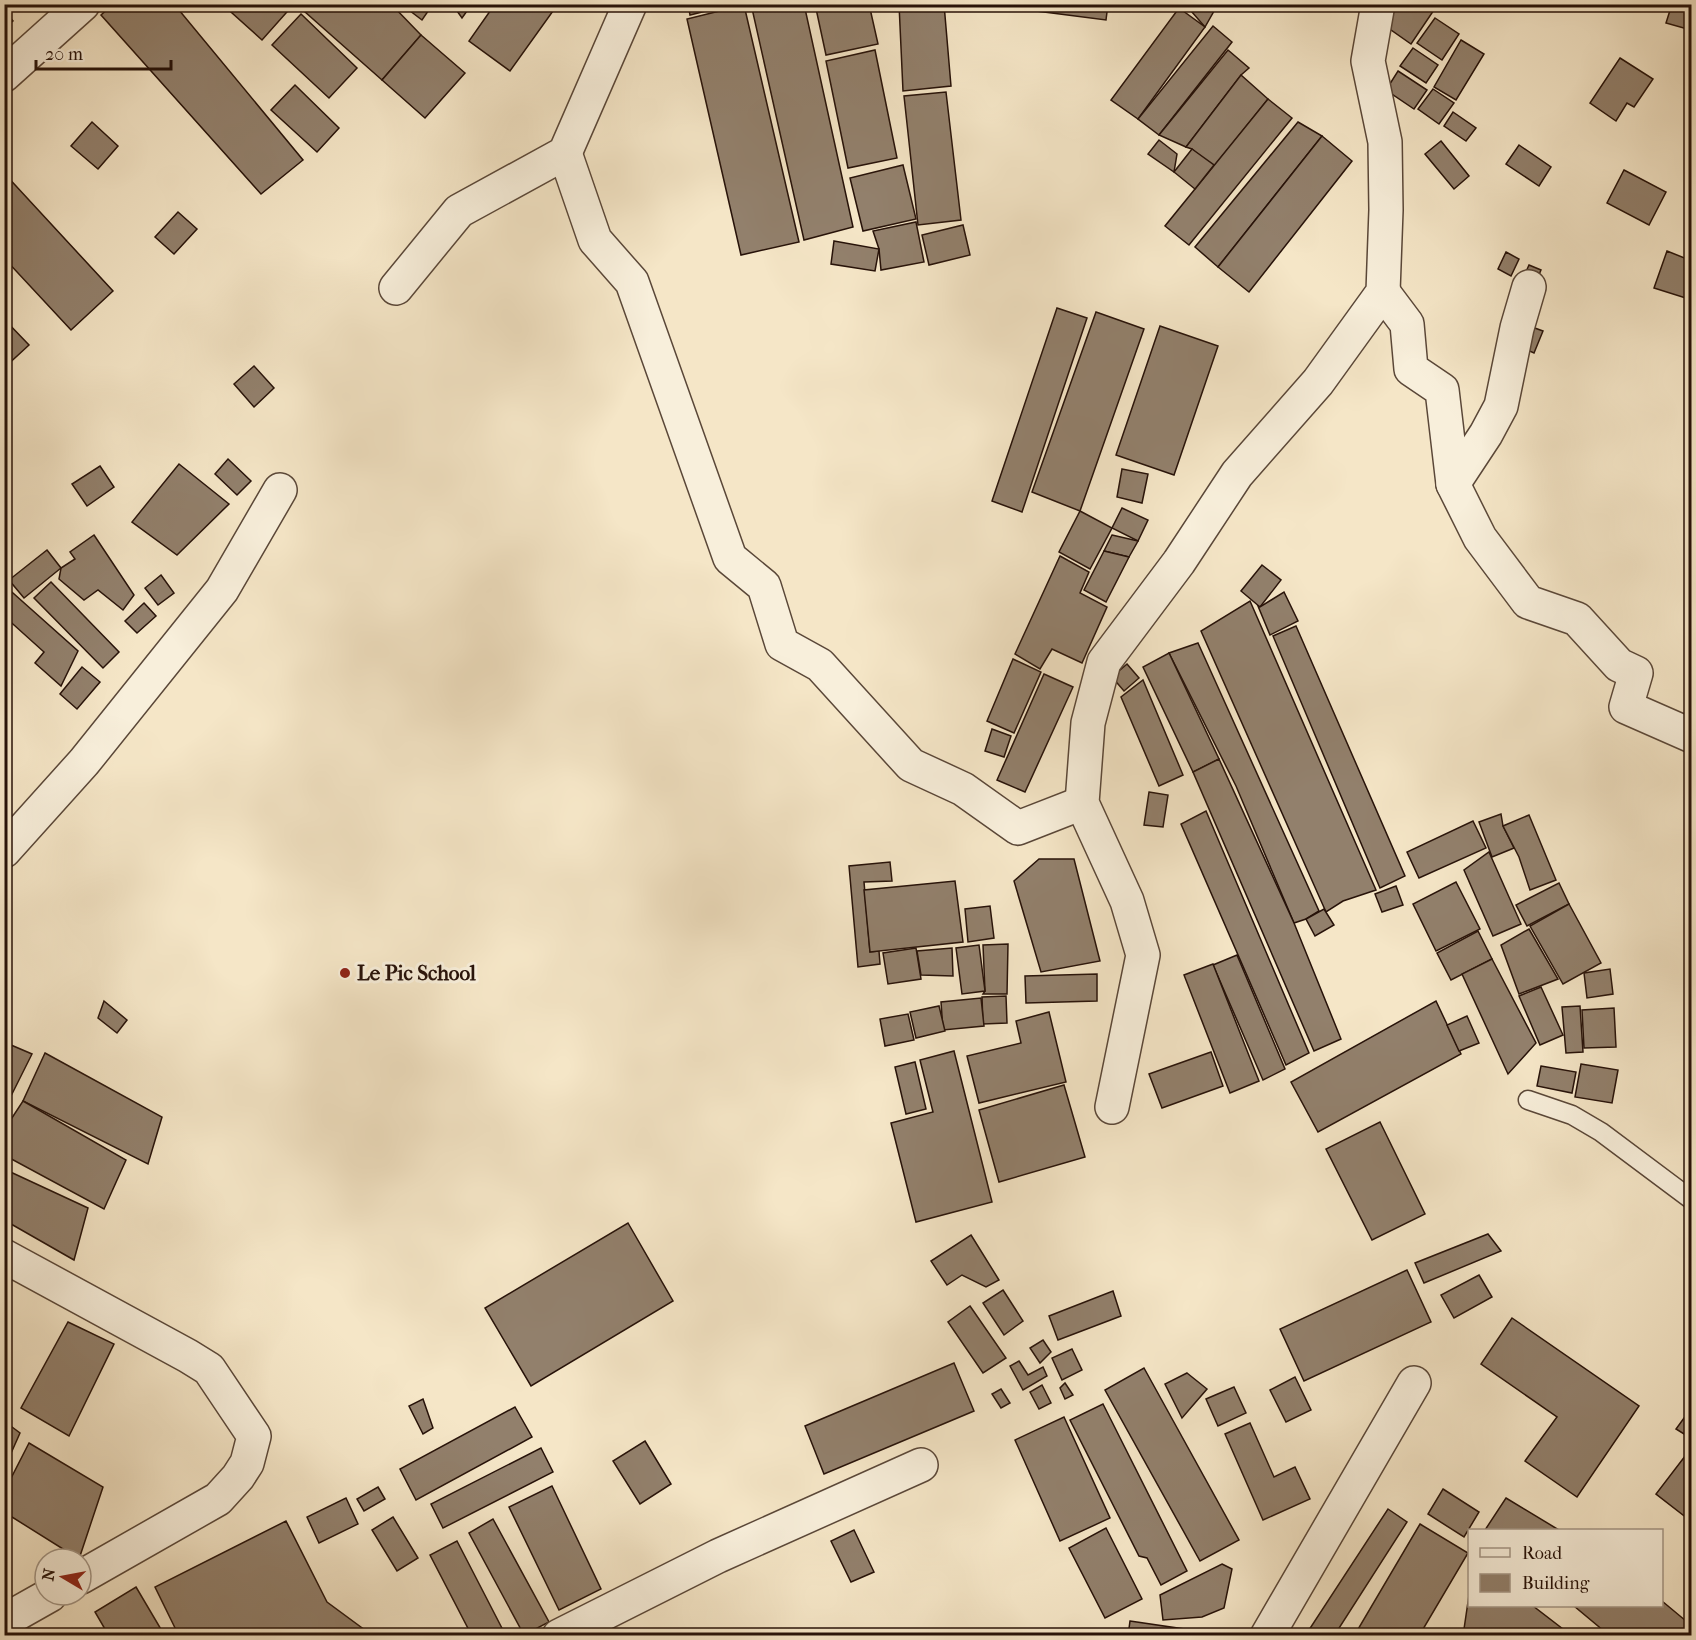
<svg xmlns="http://www.w3.org/2000/svg" width="1696" height="1640" font-family="'IM FELL French Canon',serif">
<rect width="100%" height="100%" fill="#f5e6c7"/>
<filter id="stains"><feTurbulence type="fractalNoise" baseFrequency=".00333" numOctaves="4"/><feColorMatrix values="0 0 0 0 .2 0 0 0 0 .09 0 0 0 0 .02 0 0 0 .5 -.17"/></filter>
<radialGradient id="worn" r=".72"><stop offset=".6" stop-color="#630" stop-opacity="0"/><stop offset="1" stop-color="#630" stop-opacity=".3"/></radialGradient>
<g fill="#92806c" stroke="#271209" stroke-width="1.5">
<polygon points="113,4 174,4 303,160 261,194 101,15"/>
<polygon points="222,4 294,4 262,40"/>
<polygon points="296,4 391,4 421,35 382,80"/>
<polygon points="401,4 433,4 422,20"/>
<polygon points="452,4 472,4 462,18"/>
<polygon points="495,4 558,4 510,71 469,41"/>
<polygon points="688,4 734,4 690,15"/>
<polygon points="751,4 804,4 853,227 804,240"/>
<polygon points="815,4 869,4 878,44 826,55"/>
<polygon points="899,4 944,4 951,86 903,91"/>
<polygon points="1021,4 1108,4 1106,20 1021,9"/>
<polygon points="1185,4 1218,4 1205,27"/>
<polygon points="1398,4 1438,4 1411,44 1384,25"/>
<polygon points="1672,4 1692,4 1692,49 1686,47 1691,30 1666,23"/>
<polygon points="744,5 799,242 741,255 687,19"/>
<polygon points="1179,8 1205,27 1138,119 1111,100"/>
<polygon points="4,11 13,21 4,28"/>
<polygon points="301,14 357,68 329,98 272,45"/>
<polygon points="1435,18 1459,34 1442,60 1417,43"/>
<polygon points="1213,26 1232,42 1159,135 1138,119"/>
<polygon points="421,35 465,73 425,118 382,80"/>
<polygon points="1461,40 1484,54 1456,100 1434,87"/>
<polygon points="1413,48 1438,65 1426,83 1400,66"/>
<polygon points="875,50 897,158 848,168 826,61"/>
<polygon points="1228,50 1249,68 1241,75 1186,147 1159,135"/>
<polygon points="1620,58 1653,79 1634,107 1627,103 1616,121 1590,103"/>
<polygon points="1398,71 1427,90 1414,109 1386,90"/>
<polygon points="1241,75 1268,99 1213,168 1192,149 1186,147"/>
<polygon points="295,85 339,128 317,152 271,110"/>
<polygon points="1433,89 1454,103 1439,124 1418,109"/>
<polygon points="946,92 961,220 918,225 904,96"/>
<polygon points="1268,99 1292,118 1189,245 1165,226"/>
<polygon points="1453,112 1476,128 1466,141 1444,126"/>
<polygon points="92,122 118,146 98,169 71,146"/>
<polygon points="1298,122 1322,136 1218,267 1195,247"/>
<polygon points="1322,136 1352,161 1249,292 1218,267"/>
<polygon points="1159,140 1177,154 1174,172 1148,154"/>
<polygon points="1441,141 1469,176 1454,189 1425,154"/>
<polygon points="1519,145 1551,167 1539,186 1506,164"/>
<polygon points="1192,149 1214,165 1195,189 1174,172"/>
<polygon points="903,165 916,219 863,231 850,178"/>
<polygon points="1624,170 1666,192 1649,225 1607,203"/>
<polygon points="4,173 113,291 71,330 4,258"/>
<polygon points="178,212 197,229 174,254 155,237"/>
<polygon points="916,222 924,262 881,270 879,249 873,231"/>
<polygon points="963,225 970,255 929,265 922,235"/>
<polygon points="834,241 879,249 875,271 831,264"/>
<polygon points="1667,251 1692,261 1692,300 1654,288"/>
<polygon points="1506,252 1519,259 1511,276 1498,269"/>
<polygon points="1529,265 1541,270 1533,289 1521,283"/>
<polygon points="1057,308 1087,318 1022,512 992,501"/>
<polygon points="1096,312 1144,329 1080,511 1032,492"/>
<polygon points="4,319 29,345 4,368"/>
<polygon points="1160,326 1218,346 1174,475 1116,455"/>
<polygon points="1532,327 1543,331 1534,353 1523,348"/>
<polygon points="254,366 274,388 254,407 234,384"/>
<polygon points="228,459 251,481 237,495 215,474"/>
<polygon points="179,464 229,504 177,555 132,522"/>
<polygon points="100,466 114,487 87,506 72,484"/>
<polygon points="1122,469 1148,474 1142,503 1117,497"/>
<polygon points="1122,508 1148,520 1138,541 1112,528"/>
<polygon points="1080,511 1112,528 1090,569 1059,552"/>
<polygon points="94,535 134,595 123,610 98,590 84,600 59,579 61,568 75,559 70,552"/>
<polygon points="1112,535 1138,541 1129,557 1104,551"/>
<polygon points="47,550 61,568 24,598 9,580"/>
<polygon points="1104,551 1129,557 1106,602 1084,590"/>
<polygon points="1060,556 1089,572 1080,593 1107,607 1082,663 1052,649 1040,669 1015,654"/>
<polygon points="1262,565 1281,580 1260,607 1241,591"/>
<polygon points="161,575 174,593 158,605 145,588"/>
<polygon points="51,582 119,652 103,668 34,598"/>
<polygon points="4,585 78,651 61,686 35,663 44,652 4,616"/>
<polygon points="1284,592 1298,621 1270,635 1258,606 1260,607"/>
<polygon points="1250,601 1376,890 1343,901 1326,912 1201,631"/>
<polygon points="144,603 156,616 137,633 125,621"/>
<polygon points="1296,626 1405,876 1380,888 1273,636"/>
<polygon points="1198,643 1319,911 1306,919 1294,923 1236,786 1169,653"/>
<polygon points="1169,653 1219,759 1193,772 1143,667"/>
<polygon points="1013,659 1041,672 1014,733 987,721"/>
<polygon points="1127,664 1139,678 1124,691 1112,677"/>
<polygon points="82,667 100,682 77,709 60,694"/>
<polygon points="1044,674 1073,687 1025,792 997,780"/>
<polygon points="1143,680 1183,775 1159,786 1121,697"/>
<polygon points="992,729 1011,736 1004,757 985,751"/>
<polygon points="1219,759 1294,923 1341,1039 1314,1051 1193,772"/>
<polygon points="1149,792 1168,795 1163,827 1144,825"/>
<polygon points="1206,811 1309,1053 1286,1065 1181,824"/>
<polygon points="1501,814 1503,826 1514,848 1492,857 1479,822"/>
<polygon points="1529,815 1556,880 1530,890 1519,857 1503,826"/>
<polygon points="1473,821 1486,848 1419,878 1407,852"/>
<polygon points="1489,852 1521,924 1493,936 1464,870"/>
<polygon points="1039,859 1074,859 1100,961 1041,972 1014,881"/>
<polygon points="890,862 892,881 864,882 870,952 879,951 880,964 858,967 849,866"/>
<polygon points="955,881 963,942 870,952 864,890"/>
<polygon points="1456,882 1480,929 1436,951 1413,904"/>
<polygon points="1559,883 1569,904 1527,926 1516,905"/>
<polygon points="1396,886 1403,905 1382,912 1375,894"/>
<polygon points="1569,904 1601,963 1563,984 1530,926"/>
<polygon points="990,906 994,938 968,942 965,909"/>
<polygon points="1324,909 1334,925 1315,936 1306,919"/>
<polygon points="1529,929 1558,979 1519,994 1501,945"/>
<polygon points="1478,931 1492,959 1451,980 1437,953"/>
<polygon points="1008,944 1007,994 983,994 985,991 983,945"/>
<polygon points="979,945 985,991 962,994 956,948"/>
<polygon points="916,948 921,979 888,984 883,953"/>
<polygon points="952,948 953,976 921,975 917,951"/>
<polygon points="1237,955 1285,1069 1263,1080 1213,965"/>
<polygon points="1492,959 1536,1043 1508,1074 1462,974"/>
<polygon points="1213,964 1259,1081 1230,1093 1184,975"/>
<polygon points="1610,969 1613,994 1587,998 1584,973"/>
<polygon points="1097,974 1097,1001 1026,1003 1025,976"/>
<polygon points="1541,987 1563,1035 1540,1045 1519,996"/>
<polygon points="1006,996 1007,1023 983,1024 982,997"/>
<polygon points="981,998 984,1026 943,1030 941,1002"/>
<polygon points="104,1001 127,1020 117,1033 98,1018"/>
<polygon points="1436,1001 1461,1054 1318,1132 1291,1082"/>
<polygon points="939,1006 945,1031 916,1038 910,1012"/>
<polygon points="1580,1006 1583,1052 1566,1053 1562,1007"/>
<polygon points="1614,1008 1616,1047 1584,1048 1582,1010"/>
<polygon points="1049,1012 1066,1082 979,1103 967,1056 1021,1043 1016,1021"/>
<polygon points="908,1014 914,1040 885,1046 880,1019"/>
<polygon points="1467,1016 1479,1043 1459,1051 1447,1025"/>
<polygon points="4,1042 32,1054 4,1110"/>
<polygon points="954,1051 992,1202 916,1222 891,1123 933,1112 920,1060"/>
<polygon points="1211,1052 1223,1086 1162,1108 1149,1074"/>
<polygon points="45,1053 162,1117 148,1164 23,1101"/>
<polygon points="915,1062 926,1109 906,1114 895,1067"/>
<polygon points="1581,1064 1618,1070 1612,1103 1575,1097"/>
<polygon points="1541,1066 1576,1072 1572,1093 1537,1086"/>
<polygon points="1064,1085 1085,1157 999,1182 979,1110"/>
<polygon points="23,1101 126,1160 104,1209 4,1155 4,1130"/>
<polygon points="1380,1122 1425,1214 1372,1240 1326,1149"/>
<polygon points="4,1169 88,1208 74,1260 4,1220"/>
<polygon points="628,1223 673,1301 531,1386 485,1308"/>
<polygon points="1488,1234 1501,1251 1424,1283 1415,1263"/>
<polygon points="971,1235 999,1280 986,1287 962,1275 947,1285 931,1261"/>
<polygon points="1407,1270 1431,1322 1304,1381 1280,1329"/>
<polygon points="1479,1275 1492,1297 1454,1318 1441,1295"/>
<polygon points="1003,1290 1023,1321 1004,1335 983,1303"/>
<polygon points="1113,1291 1121,1316 1058,1340 1049,1316"/>
<polygon points="970,1306 1006,1358 983,1373 948,1322"/>
<polygon points="1512,1318 1639,1406 1577,1497 1525,1461 1557,1417 1481,1364"/>
<polygon points="68,1322 114,1344 69,1436 21,1408"/>
<polygon points="1043,1340 1051,1352 1040,1363 1030,1348"/>
<polygon points="1072,1349 1082,1370 1062,1380 1052,1358"/>
<polygon points="1019,1361 1028,1375 1043,1367 1047,1376 1023,1390 1010,1366"/>
<polygon points="954,1363 974,1411 824,1474 805,1426"/>
<polygon points="1144,1368 1239,1540 1200,1561 1105,1390"/>
<polygon points="1187,1373 1207,1389 1182,1418 1165,1384"/>
<polygon points="1295,1377 1311,1410 1286,1422 1270,1390"/>
<polygon points="1065,1383 1073,1395 1065,1399 1060,1388"/>
<polygon points="1042,1385 1051,1403 1039,1409 1030,1392"/>
<polygon points="1234,1387 1246,1413 1218,1426 1206,1399"/>
<polygon points="1001,1389 1010,1403 1001,1408 992,1394"/>
<polygon points="423,1399 433,1428 423,1434 409,1406"/>
<polygon points="1103,1404 1187,1571 1161,1585 1147,1558 1139,1556 1070,1420"/>
<polygon points="515,1407 532,1437 416,1500 400,1469"/>
<polygon points="1692,1407 1692,1439 1676,1429"/>
<polygon points="1064,1417 1110,1518 1060,1541 1015,1440"/>
<polygon points="4,1421 20,1433 4,1469"/>
<polygon points="1250,1423 1274,1477 1295,1467 1310,1499 1263,1520 1225,1434"/>
<polygon points="645,1441 671,1484 640,1504 613,1461"/>
<polygon points="29,1443 103,1487 79,1559 4,1512 4,1492"/>
<polygon points="1692,1447 1692,1522 1656,1494"/>
<polygon points="541,1448 553,1472 443,1528 431,1504"/>
<polygon points="552,1486 601,1589 559,1610 509,1507"/>
<polygon points="378,1487 385,1499 364,1511 357,1499"/>
<polygon points="1443,1489 1479,1512 1464,1537 1428,1514"/>
<polygon points="346,1498 358,1524 319,1543 307,1517"/>
<polygon points="1506,1498 1559,1530 1485,1530"/>
<polygon points="1388,1509 1407,1522 1334,1636 1305,1636"/>
<polygon points="393,1517 418,1558 397,1571 372,1530"/>
<polygon points="493,1519 549,1622 524,1635 469,1533"/>
<polygon points="286,1521 327,1602 373,1636 179,1636 155,1587"/>
<polygon points="1420,1524 1468,1553 1419,1636 1354,1636"/>
<polygon points="1106,1528 1142,1599 1105,1618 1069,1548"/>
<polygon points="854,1530 874,1572 851,1582 831,1541"/>
<polygon points="457,1541 506,1636 472,1636 430,1555"/>
<polygon points="1222,1564 1232,1569 1224,1608 1202,1617 1163,1620 1160,1595"/>
<polygon points="136,1587 165,1636 109,1636 95,1612"/>
<polygon points="1470,1588 1470,1606 1533,1606 1572,1636 1463,1636"/>
<polygon points="1662,1601 1692,1626 1692,1636 1610,1636 1574,1606 1662,1606"/>
<polygon points="1130,1621 1184,1629 1183,1636 1128,1636"/>
</g>
<g fill="none" stroke-linecap="round" stroke-linejoin="round">
<defs>
<polyline id="lane" points="1528,1100 1572,1115 1601,1132 1692,1200"/>
<g id="street">
<polyline points="4,75 83,4"/>
<polyline points="565,153 595,240 632,282 730,558 764,586 782,644 820,665 911,765 963,789 1018,828 1082,803"/>
<polyline points="396,288 459,211 565,153 630,4"/>
<polyline points="1383,292 1407,324 1411,369 1442,390 1453,484 1480,538 1528,602 1577,619 1619,665 1636,673 1626,707 1692,736"/>
<polyline points="1453,484 1486,434 1501,406 1517,328 1529,287"/>
<polyline points="4,851 84,762 222,590 280,490"/>
<polyline points="1112,1107 1143,955 1127,901 1082,803 1088,723 1104,662 1179,562 1237,474 1318,382 1383,292 1386,210 1385,142 1368,61 1378,4"/>
<polyline points="4,1256 188,1356 209,1369 254,1436 247,1463 238,1477 218,1499 81,1577"/>
<polyline points="4,1621 50,1595"/>
<polyline points="559,1636 718,1556 921,1465"/>
<polyline points="1267,1636 1414,1383"/>
</g>
</defs>
<use href="#lane" stroke="#5a4738" stroke-width="21"/>
<use href="#street" stroke="#5a4738" stroke-width="36"/>
<use href="#lane" stroke="#f8efdb" stroke-width="18"/>
<use href="#street" stroke="#f8efdb" stroke-width="33"/>
</g>
<circle fill="#8f2418" stroke="#f8efdb" stroke-width="2" cx="345" cy="973" r="6"/>
<g text-anchor="middle" stroke-width="6" stroke-linejoin="round" paint-order="stroke">
<g font-size="21" font-weight="bold" fill="#271209" stroke="#f8efdb" text-anchor="start">
<text x="357" y="980">Le Pic School</text>
</g>
</g>
<rect width="1696" height="1640" fill="none" stroke="#f5e6c7" stroke-width="24"/>
<rect x="6" y="6" width="1684" height="1628" fill="none" stroke="#271209" stroke-width="3"/>
<rect x="12" y="12" width="1672" height="1616" fill="none" stroke="#271209" stroke-width="1.5"/>
<rect x="1468" y="1529" width="195" height="78" fill="#f8efdb" stroke="#a49787" stroke-width="1.5"/>
<rect x="1480" y="1548" width="30" height="9" fill="#f8efdb" stroke="#a49787" stroke-width="1.5"/>
<text x="1522" y="1559" font-size="18" fill="#271209">Road</text>
<rect x="1480" y="1574" width="30" height="18" fill="#92806c" stroke="#a49787" stroke-width="1.5"/>
<text x="1522" y="1589" font-size="18" fill="#271209">Building</text>
<g transform="translate(63 1577) rotate(280)"><circle r="28" fill="#f8efdb" stroke="#a49787" stroke-width="1.5"/>
<path d="M0-4.5L10 22L0 15L-10 22Z" fill="#8f2418"/>
<text y="-9" font-size="16" font-weight="bold" text-anchor="middle" fill="#271209">N</text>
</g>
<path d="M36 60v9h135v-9" fill="none" stroke="#271209" stroke-width="3"/>
<text x="45" y="60" font-size="18" fill="#271209" stroke="#f8efdb" stroke-width="4.5" paint-order="stroke">20 m</text>
<rect width="100%" height="100%" filter="url(#stains)"/>
<rect width="100%" height="100%" fill="url(#worn)"/>
</svg>
